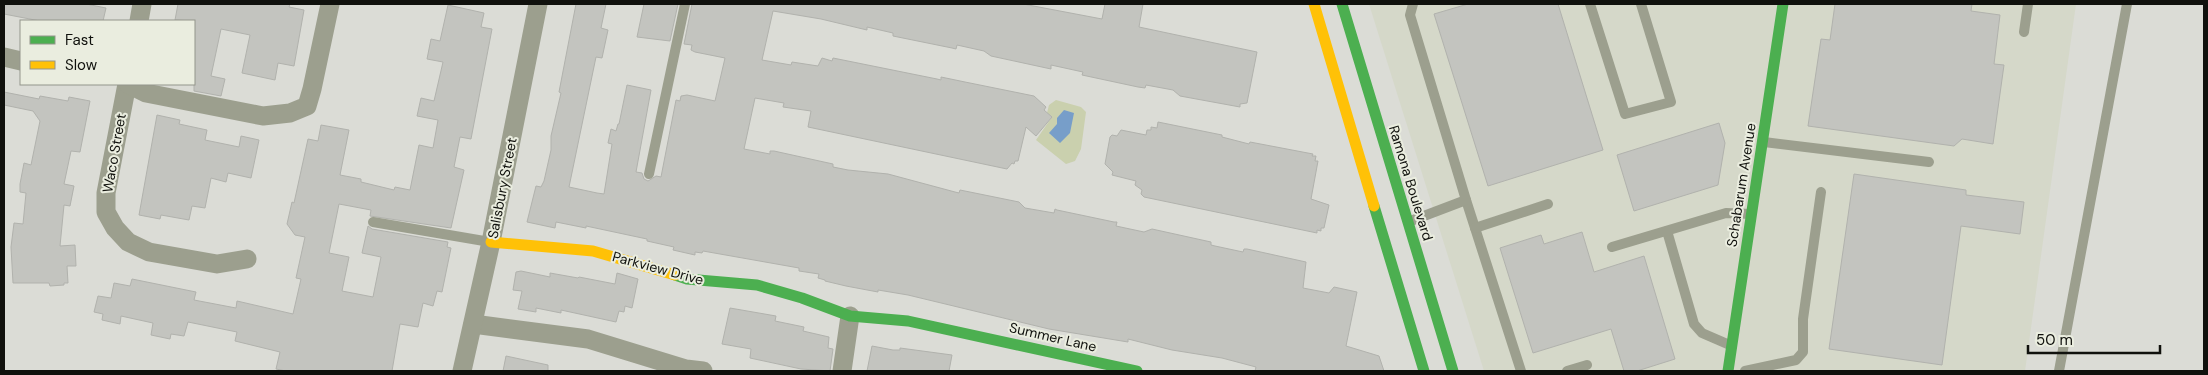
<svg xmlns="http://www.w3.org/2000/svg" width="2208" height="375" font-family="'DM Sans',sans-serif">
<rect width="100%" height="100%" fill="#dbdcd6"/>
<polygon fill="#d5d8c9" points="1369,4 2076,4 2025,371 1484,371"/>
<polygon fill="#cad0ae" points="1056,100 1081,107 1086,112 1081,149 1075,161 1066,164 1036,140 1052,117 1047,113 1049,105"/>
<polygon fill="#779ec9" points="1064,110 1074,113 1070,133 1060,143 1049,133 1057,124 1057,118"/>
<g fill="#c3c4bf" stroke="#b1b2ad">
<polygon points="4,4 86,4 106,8 103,21 40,21 4,14"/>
<polygon points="178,4 290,4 289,7 304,10 294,66 278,63 275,80 242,73 250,35 221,29 211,76 225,79 221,96 194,91 194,21 175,20"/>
<polygon points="576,4 606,4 601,28 608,30 602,58 596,57 569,187 597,193 604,194 612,144 608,143 611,129 616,131 618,124 619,124 627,85 651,90 636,172 642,173 644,179 648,181 656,176 661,177 676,100 680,101 681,96 687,95 715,101 725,58 695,52 691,50 692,45 684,44 692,4 1023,4 1102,19 1105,4 1143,4 1139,27 1257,52 1247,103 1240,104 1240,107 1180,96 1173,90 1146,85 1145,88 1138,87 1082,75 1083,72 1051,65 1051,69 991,56 984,51 957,45 956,49 952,48 893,36 893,33 867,27 867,30 821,19 773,11 762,60 791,65 792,62 818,66 822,58 832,61 833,58 937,79 941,80 941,77 965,82 1034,96 1046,107 1044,110 1052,117 1036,136 1026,127 1018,161 1015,161 1014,164 1012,163 1007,169 808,127 811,111 783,107 784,103 755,98 744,149 770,154 770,151 774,151 833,164 833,167 848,170 888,174 955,192 959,193 960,190 1019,202 1025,208 1054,213 1055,209 1057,210 1114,222 1117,222 1116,226 1144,232 1152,229 1211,242 1211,245 1215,246 1243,252 1244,249 1247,249 1306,262 1303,288 1329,293 1334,287 1357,292 1346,346 1379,356 1384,371 1255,371 1256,367 1222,358 1172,350 1128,339 1128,342 1049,329 908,295 878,290 878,292 846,286 825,281 825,280 818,278 819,274 799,271 799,268 703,251 702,253 695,252 695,255 673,250 674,247 647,241 647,239 586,226 586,228 556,222 555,228 527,222 536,186 541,187 544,181 551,150 551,136 561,93 559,92"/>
<polygon points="644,4 678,4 670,41 637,37"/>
<polygon points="1468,4 1558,4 1603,150 1488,186 1434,14"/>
<polygon points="1835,4 1972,4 1971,11 2000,15 1994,64 2004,65 1993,144 1962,139 1954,146 1808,126 1821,39 1830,40"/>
<polygon points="448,5 484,13 481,27 492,29 471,139 460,137 454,167 464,170 451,228 370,216 371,210 339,204 329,253 349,257 342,291 373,297 381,257 362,253 368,226 372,229 448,242 447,247 451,248 442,292 437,291 433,306 423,303 418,327 400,324 392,371 286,371 276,369 280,352 235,341 237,332 188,322 184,336 171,334 170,339 151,335 153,323 121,316 120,324 102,320 103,314 94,312 98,296 111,298 114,283 130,286 132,279 196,292 194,300 236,308 237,301 293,314 301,279 296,278 305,237 295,235 287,224 292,202 294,203 308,139 318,141 321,125 349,130 340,175 361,179 361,182 394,190 395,187 410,190 419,145 433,148 438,120 417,116 421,98 434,101 443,62 427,59 431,39 440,41"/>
<polygon points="4,92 39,99 40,96 68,101 69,97 90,101 80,152 71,151 64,184 74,186 70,206 64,205 60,246 75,245 76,266 67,266 68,283 64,283 64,285 50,286 49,283 13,283 11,247 14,223 23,224 26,193 20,192 20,184 24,163 31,165 40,121 33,111 4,105"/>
<polygon points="157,115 180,120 179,124 207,130 205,140 239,147 241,136 259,140 251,178 228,173 226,182 211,178 205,208 192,206 189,220 161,215 160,219 139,215"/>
<polygon points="1158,122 1222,135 1222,137 1249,144 1250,142 1313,154 1312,156 1316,156 1315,161 1318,161 1311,199 1329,205 1324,228 1321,228 1321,231 1317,230 1317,233 1144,197 1141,194 1142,190 1135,185 1136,181 1112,175 1113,172 1105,164 1110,137 1112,135 1117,136 1121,130 1146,135 1147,130 1151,130 1151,127 1157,128"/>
<polygon points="1719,123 1725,143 1718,185 1634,211 1617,155"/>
<polygon points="1854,174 1966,190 1966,195 2024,202 2020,234 1961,226 1942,365 1829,349"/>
<polygon points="1582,232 1594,272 1644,256 1675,359 1637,371 1624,371 1611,329 1533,353 1500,248 1541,235 1544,244"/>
<polygon points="521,271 550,277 550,273 578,278 579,277 615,284 617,273 638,279 632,308 625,306 624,312 619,311 616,322 561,310 561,313 536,308 536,312 518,309 522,291 513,290 516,272"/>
<polygon points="730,308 776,316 775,321 804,327 803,331 829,337 828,348 833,349 830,371 801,369 750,358 751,349 722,344"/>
<polygon points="872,346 893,350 900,350 900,348 952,355 949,371 867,371"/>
<polygon points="506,356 548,365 548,371 503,371"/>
</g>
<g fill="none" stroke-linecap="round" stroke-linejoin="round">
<g stroke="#9c9f8e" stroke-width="10">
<polyline points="1590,4 1625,114 1671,102 1641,4"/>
<polyline points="2024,32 2028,4"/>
<polyline points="1764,142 1929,162"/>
<polyline points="649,174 685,4"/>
<polyline points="1466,200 1521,371"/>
<polyline points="373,222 490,242"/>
<polyline points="1408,222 1466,200 1410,15 1413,4"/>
<polyline points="1475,228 1548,204"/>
<polyline points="1667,231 1694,324 1702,333 1732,346"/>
<polyline points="1612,247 1726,213 1751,214"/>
<polyline points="1567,371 1587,365"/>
<polyline points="1745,371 1796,360 1803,352 1803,319 1821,192"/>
<polyline points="2059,371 2127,4"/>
</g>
<g stroke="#9c9f8e" stroke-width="19">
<polyline points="139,21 142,4"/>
<polyline points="4,57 21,61"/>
<polyline points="127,84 106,193 106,212 115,228 128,242 149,252 217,264 247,259"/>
<polyline points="128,84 146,93 263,116 290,113 307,106 312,89 330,4"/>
<polyline points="473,324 588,339 686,369 703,371"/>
<polyline points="462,371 491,242 538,4"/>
<polyline points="842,371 850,316"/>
</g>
<g stroke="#4caf50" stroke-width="11">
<polyline points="1342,4 1453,371"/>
<polyline points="1374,206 1424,371"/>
<polyline points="675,275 687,279 757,285 802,298 850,316 908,321 1137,371"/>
<polyline points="1728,371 1783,4"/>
</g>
<g stroke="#ffc107" stroke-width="11">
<polyline points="1314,4 1374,206"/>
<polyline points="491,242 593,251 675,275"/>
</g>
</g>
<g text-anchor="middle" stroke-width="4" stroke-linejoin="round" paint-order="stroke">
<g font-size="14" fill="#10110d" stroke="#eaeddf">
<text transform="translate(114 153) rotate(-80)" y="5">Waco Street</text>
<text transform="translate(1411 183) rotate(73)" y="5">Ramona Boulevard</text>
<text transform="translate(1741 185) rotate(-81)" y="5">Schabarum Avenue</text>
<text transform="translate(502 188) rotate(-79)" y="5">Salisbury Street</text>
<text transform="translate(658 268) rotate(15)" y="5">Parkview Drive</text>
<text transform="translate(1053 337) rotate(13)" y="5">Summer Lane</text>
</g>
</g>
<rect width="2208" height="375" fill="none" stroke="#10110d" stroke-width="10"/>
<rect x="20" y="20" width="175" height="65" fill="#eaeddf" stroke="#93958b"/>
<rect x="30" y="36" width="25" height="8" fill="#4caf50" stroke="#93958b"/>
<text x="65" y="45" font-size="15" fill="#10110d">Fast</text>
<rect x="30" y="61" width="25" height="8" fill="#ffc107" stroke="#93958b"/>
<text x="65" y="70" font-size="15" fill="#10110d">Slow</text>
<path d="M2028 345v8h132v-8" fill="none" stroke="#10110d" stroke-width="2.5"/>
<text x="2036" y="345" font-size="15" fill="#10110d" stroke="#eaeddf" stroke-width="4" paint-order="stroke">50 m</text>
</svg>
